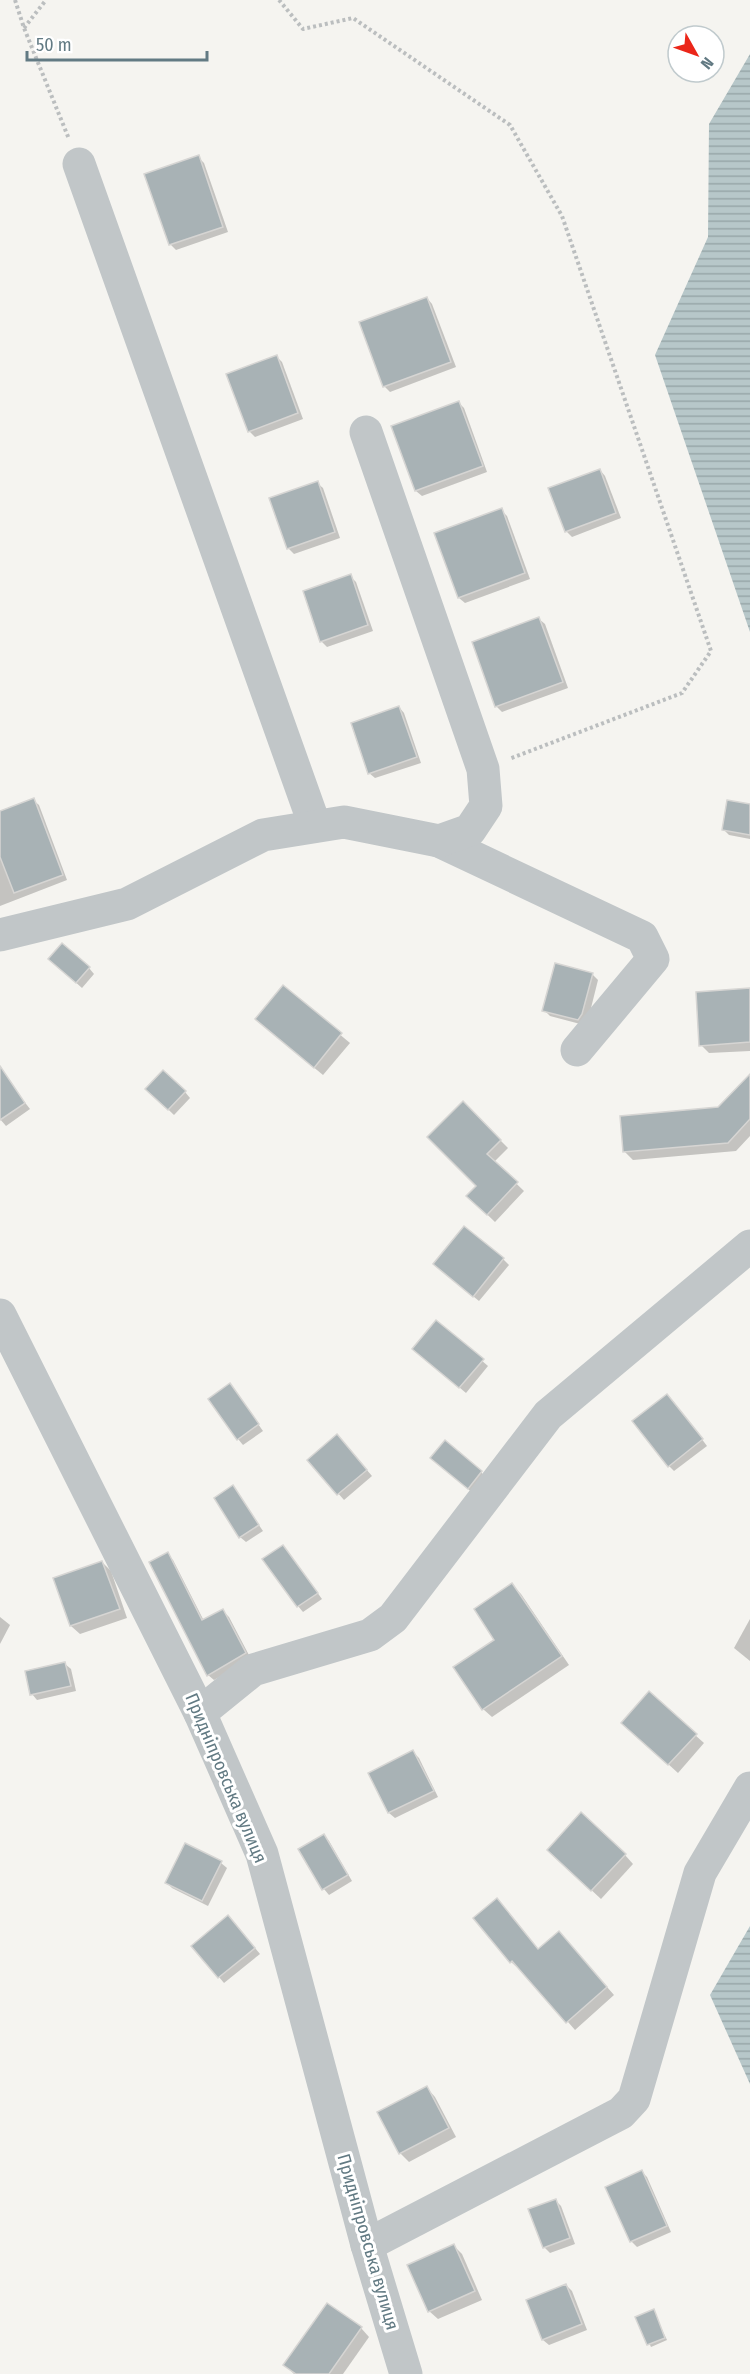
<svg xmlns="http://www.w3.org/2000/svg" width="750" height="2374" font-family="'Fira Sans Condensed',sans-serif">
<defs>
<pattern id="water-rules" width="6" height="5" patternUnits="userSpaceOnUse" patternTransform="scale(1.5)"><rect width="6" height="5" fill="#b7c7c9"/><path d="M0 2.5h6" fill="none" stroke="#98a7a9"/></pattern>
</defs>
<rect width="100%" height="100%" fill="#f5f4f0"/>
<g fill="url(#water-rules)">
<polygon points="750,54 750,632 655,355 708,237 709,124"/>
<polygon points="750,1926 750,2084 710,1995"/>
</g>
<g fill="#0003">
<polygon points="198,157 204,163 228,232 176,250 170,244"/>
<polygon points="427,298 432,304 456,367 390,392 384,386"/>
<polygon points="277,357 282,362 303,419 255,437 249,431"/>
<polygon points="459,403 464,408 487,472 422,496 416,491 393,427"/>
<polygon points="600,470 605,476 621,518 572,537 566,531"/>
<polygon points="317,483 323,488 340,538 294,554 288,548"/>
<polygon points="501,510 507,516 530,579 465,603 459,598"/>
<polygon points="350,576 356,582 373,631 327,647 321,641"/>
<polygon points="539,619 545,624 568,688 502,712 496,706"/>
<polygon points="399,707 404,713 421,763 375,778 369,773"/>
<polygon points="33,800 39,805 67,880 0,906 0,812"/>
<polygon points="750,806 750,839 729,835 724,830"/>
<polygon points="55,964 89,968 94,974 82,988"/>
<polygon points="592,974 598,980 588,1020 584,1025 550,1016 544,1010"/>
<polygon points="283,987 350,1043 323,1075 265,1027"/>
<polygon points="750,990 750,1051 709,1053 701,1045"/>
<polygon points="750,1076 750,1136 736,1151 633,1160 624,1151 719,1109"/>
<polygon points="9,1082 30,1109 6,1126 0,1119 0,1088"/>
<polygon points="147,1089 185,1092 190,1098 174,1115"/>
<polygon points="463,1103 508,1148 494,1162 524,1191 495,1222 468,1196 478,1186"/>
<polygon points="503,1259 509,1265 479,1301 441,1270"/>
<polygon points="437,1322 488,1366 466,1393 420,1354"/>
<polygon points="235,1391 263,1431 243,1445 238,1439"/>
<polygon points="673,1401 707,1446 674,1471 669,1466"/>
<polygon points="343,1442 372,1476 344,1500 309,1460"/>
<polygon points="437,1463 481,1472 486,1478 474,1494"/>
<polygon points="233,1487 263,1531 246,1542 240,1537"/>
<polygon points="283,1546 322,1599 303,1612 298,1606"/>
<polygon points="167,1554 173,1560 204,1621 223,1611 229,1617 251,1659 214,1680 208,1675"/>
<polygon points="102,1562 111,1571 127,1618 80,1634 71,1626 55,1579"/>
<polygon points="512,1585 521,1594 569,1665 492,1717 483,1709"/>
<polygon points="0,1617 10,1625 0,1644"/>
<polygon points="750,1619 750,1661 734,1648"/>
<polygon points="65,1664 71,1669 76,1691 37,1700 32,1694"/>
<polygon points="632,1731 695,1735 704,1743 678,1773"/>
<polygon points="413,1752 419,1758 438,1797 395,1818 389,1813 370,1773"/>
<polygon points="324,1836 329,1841 352,1881 329,1895 324,1889"/>
<polygon points="625,1855 633,1864 601,1899 557,1858"/>
<polygon points="221,1863 227,1868 208,1906 172,1888 167,1883"/>
<polygon points="475,1918 539,1950 567,1941 614,1995 575,2030 521,1968 519,1969 511,1962"/>
<polygon points="234,1923 260,1954 224,1983 193,1946"/>
<polygon points="427,2088 435,2097 456,2137 409,2162 400,2153 379,2113"/>
<polygon points="641,2171 647,2177 671,2232 637,2247 631,2241"/>
<polygon points="556,2201 561,2206 575,2244 550,2253 544,2247"/>
<polygon points="454,2246 462,2254 482,2300 438,2319 429,2311"/>
<polygon points="566,2285 572,2291 587,2330 549,2345 543,2340"/>
<polygon points="653,2311 667,2340 651,2347 637,2317"/>
<polygon points="361,2328 369,2337 343,2374 294,2374 285,2365"/>
</g>
<g fill="#a8b2b5" stroke="#d6d5d3" stroke-width="1.5">
<polygon points="199,155 223,227 169,245 144,174"/>
<polygon points="427,297 451,362 383,387 359,322"/>
<polygon points="277,355 298,413 248,432 226,374"/>
<polygon points="459,401 483,466 415,491 391,426"/>
<polygon points="600,469 616,513 565,532 548,488"/>
<polygon points="318,481 335,532 287,549 269,498"/>
<polygon points="502,508 525,573 458,598 434,533"/>
<polygon points="351,574 368,625 320,642 303,591"/>
<polygon points="539,617 563,682 495,707 472,642"/>
<polygon points="399,706 417,757 368,774 351,723"/>
<polygon points="34,798 63,875 14,893 0,857 0,811"/>
<polygon points="727,800 750,804 750,835 722,830"/>
<polygon points="62,943 90,967 76,983 48,959"/>
<polygon points="555,963 593,973 582,1014 578,1020 542,1011"/>
<polygon points="283,985 342,1033 314,1068 255,1019"/>
<polygon points="750,988 750,1042 699,1046 696,992"/>
<polygon points="0,1066 25,1103 0,1120"/>
<polygon points="163,1070 186,1091 168,1110 145,1089"/>
<polygon points="750,1074 750,1119 728,1143 623,1152 620,1116 718,1107"/>
<polygon points="463,1101 501,1140 487,1154 518,1182 487,1215 466,1196 476,1186 427,1137"/>
<polygon points="464,1226 504,1258 473,1297 433,1264"/>
<polygon points="436,1320 484,1359 459,1388 412,1349"/>
<polygon points="230,1383 259,1424 237,1440 208,1399"/>
<polygon points="667,1394 703,1439 668,1467 632,1421"/>
<polygon points="337,1434 367,1470 337,1495 307,1460"/>
<polygon points="445,1440 482,1471 468,1489 430,1458"/>
<polygon points="233,1485 259,1525 239,1538 214,1498"/>
<polygon points="283,1545 318,1593 297,1607 262,1559"/>
<polygon points="168,1552 202,1620 223,1609 246,1653 207,1676 149,1562"/>
<polygon points="102,1561 120,1609 70,1626 53,1578"/>
<polygon points="512,1583 562,1656 482,1710 453,1667 494,1640 474,1609"/>
<polygon points="65,1662 71,1686 30,1695 25,1671"/>
<polygon points="649,1691 697,1734 668,1765 621,1723"/>
<polygon points="413,1750 434,1791 388,1813 368,1773"/>
<polygon points="581,1812 626,1854 591,1891 547,1850"/>
<polygon points="324,1834 348,1875 322,1890 298,1849"/>
<polygon points="185,1843 222,1861 202,1901 165,1883"/>
<polygon points="497,1898 538,1949 559,1931 607,1987 566,2023 512,1961 510,1963 473,1918"/>
<polygon points="228,1915 255,1948 218,1978 191,1946"/>
<polygon points="427,2086 449,2128 399,2154 377,2112"/>
<polygon points="642,2170 667,2226 630,2242 605,2187"/>
<polygon points="556,2199 570,2238 543,2248 528,2209"/>
<polygon points="454,2244 475,2291 428,2312 407,2265"/>
<polygon points="566,2284 582,2324 542,2340 526,2300"/>
<polygon points="327,2303 362,2327 329,2374 296,2374 283,2365"/>
<polygon points="654,2309 665,2338 647,2345 635,2317"/>
</g>
<g fill="none" stroke-linecap="round" stroke-linejoin="round">
<g stroke="#bbbebf" stroke-width="4" stroke-dasharray="3 3" stroke-linecap="butt">
<polyline points="15,0 24,28 69,139"/>
<polyline points="279,0 303,29 353,18 510,125 562,216 711,651 682,693 509,759"/>
<polyline points="24,28 46,0"/>
</g>
<g stroke="#c1c6c8" stroke-width="33">
<polyline points="79,164 315,826"/>
<polyline points="439,841 642,937 653,959 577,1050"/>
<polyline points="0,935 127,904 263,835 344,822 439,841 470,830 486,806 483,769 366,432"/>
<polyline points="0,1315 200,1713 262,1854 367,2245 406,2374"/>
<polyline points="200,1713 253,1670 370,1635 393,1618 548,1415 750,1246"/>
<polyline points="367,2245 621,2113 634,2099 700,1873 750,1788"/>
</g>
</g>
<g text-anchor="middle" stroke-width="6" stroke-linejoin="round" paint-order="stroke">
<g font-size="18" fill="#627a83" stroke="#fff">
<text transform="translate(226 1778) rotate(67)" y="6">Придніпровська вулиця</text>
<text transform="translate(368 2242) rotate(74)" y="6">Придніпровська вулиця</text>
</g>
</g>
<g transform="translate(696 54) rotate(130)"><circle r="28" fill="#ffffff" stroke="#c0cacd" stroke-width="1.5"/>
<path d="M0-4.5L10 22L0 15L-10 22Z" fill="#eb2619"/>
<text y="-9" font-size="16" font-weight="bold" text-anchor="middle" fill="#627a83">N</text>
</g>
<path d="M27 51v9h180v-9" fill="none" stroke="#627a83" stroke-width="3"/>
<text x="36" y="51" font-size="18" fill="#627a83" stroke="#ffffff" stroke-width="4.5" paint-order="stroke">50 m</text>
</svg>
